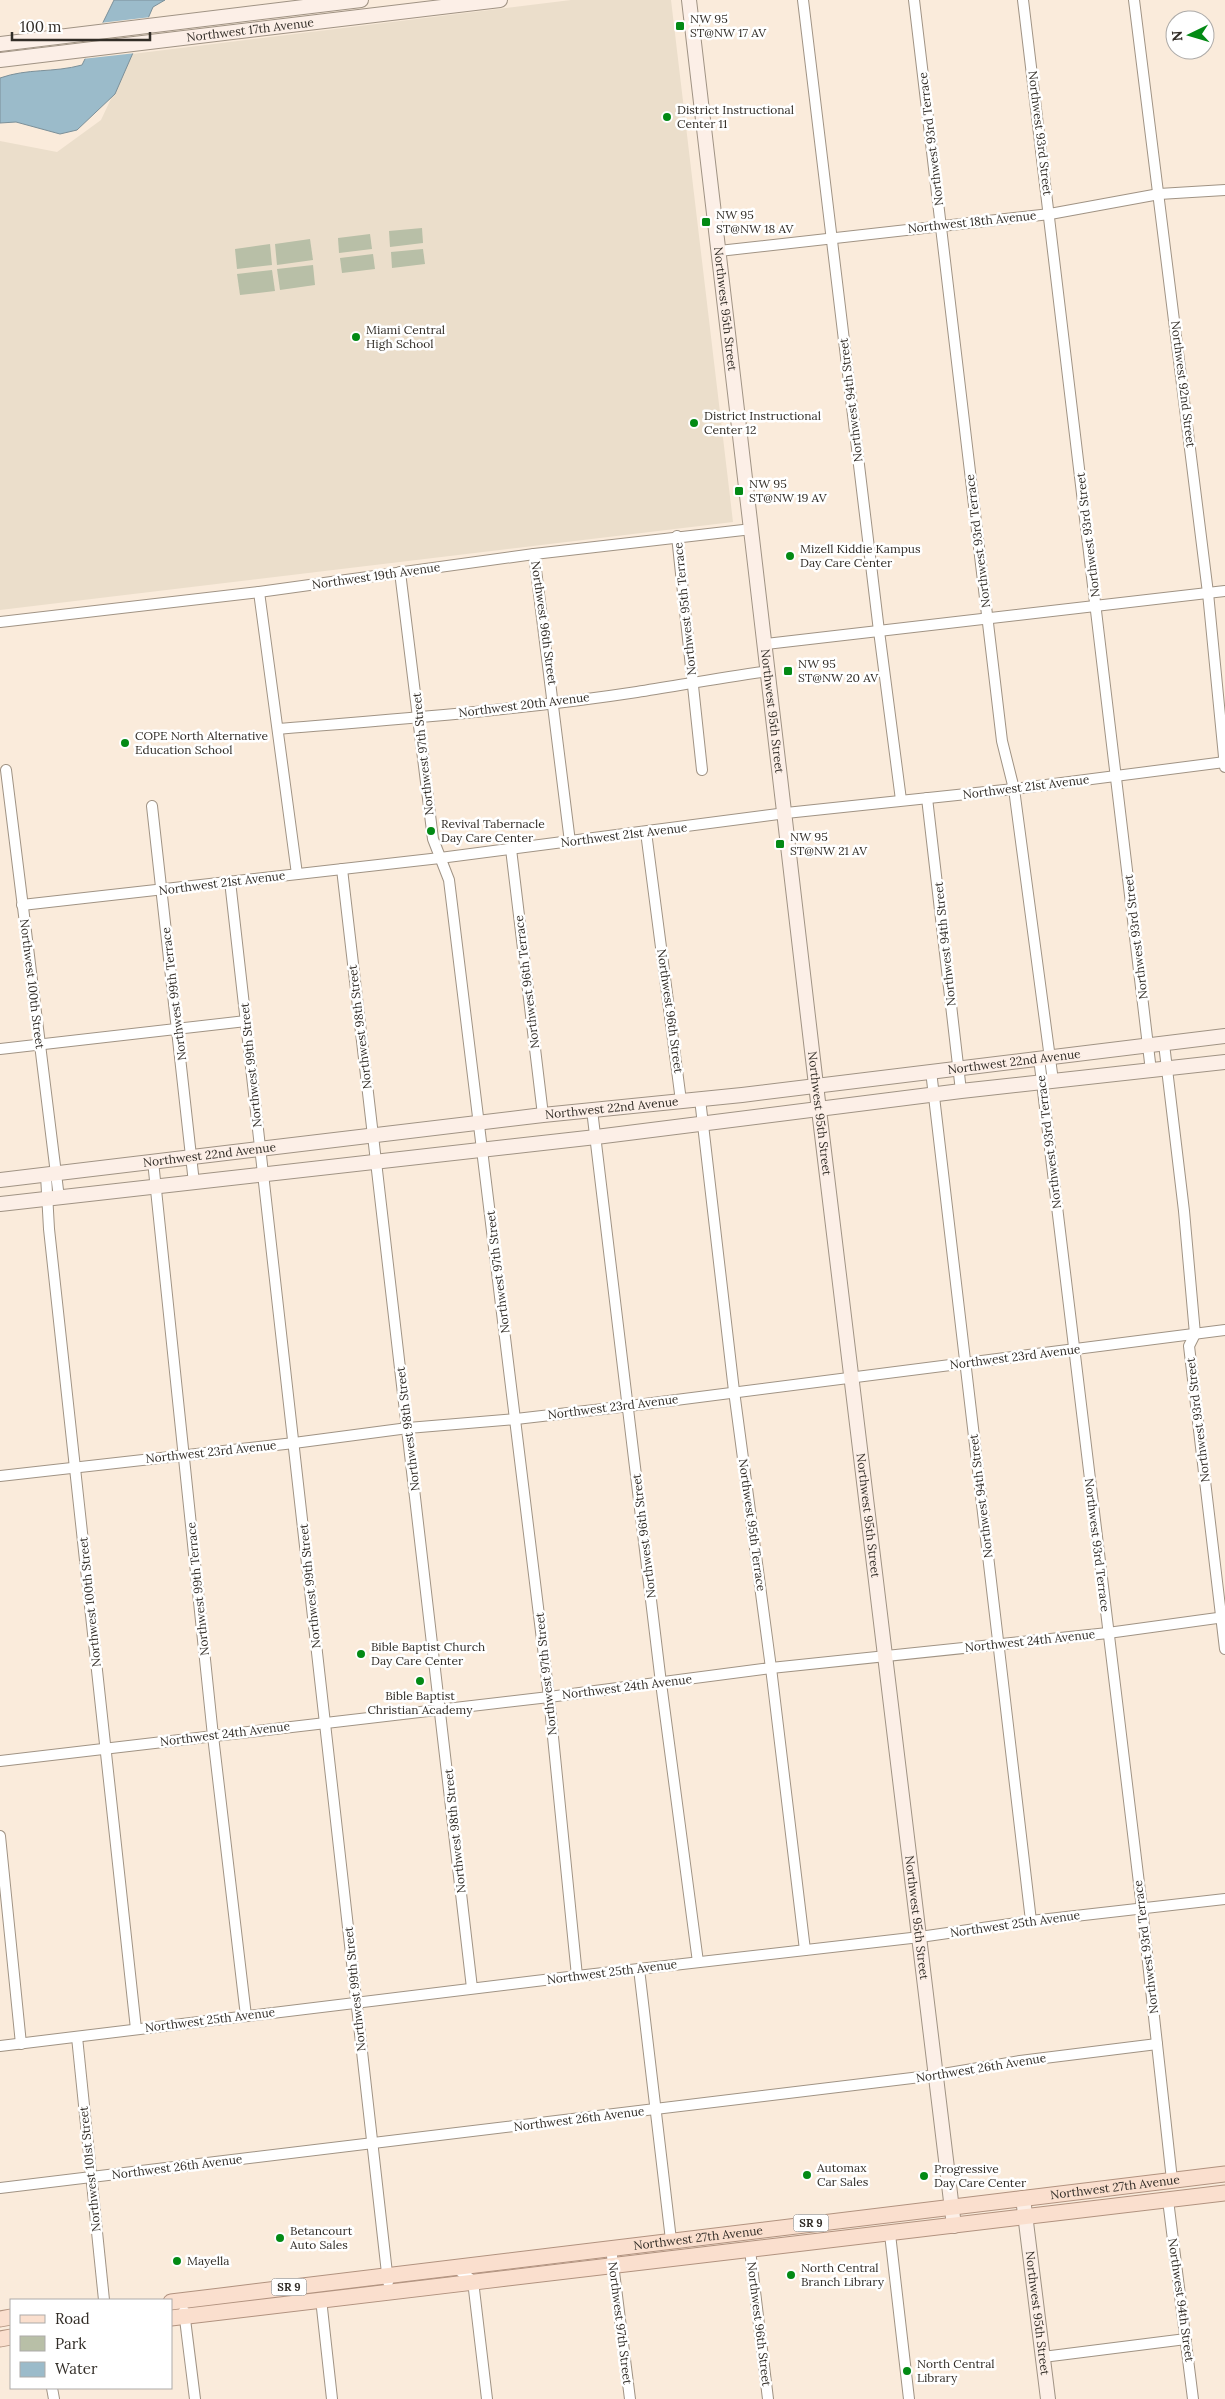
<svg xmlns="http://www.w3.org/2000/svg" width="1225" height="2399" font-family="Lora,serif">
<rect width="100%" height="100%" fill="#faebdb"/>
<polygon fill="#ebdecb" points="571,0 671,0 733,522 0,610 0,141 57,152 101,120 132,54"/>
<g fill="#b8bfa7">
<polygon points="422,228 423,243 390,247 389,231"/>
<polygon points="370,234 372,249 339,253 338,238"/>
<polygon points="310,239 313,260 277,265 275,244"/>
<polygon points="270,244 272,265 237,269 235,249"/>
<polygon points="423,249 425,264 392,268 391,252"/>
<polygon points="373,254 375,269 342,273 340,258"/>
<polygon points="313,265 315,285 280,290 277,269"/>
<polygon points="272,270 275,291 240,295 237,274"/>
</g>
<path fill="#9bbbca" stroke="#7c9099" d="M114,0H165L153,7L115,94L77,130L60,134L16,122L0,123V78C28,68 53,73 82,65Z"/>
<polygon fill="#faebdb" points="151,17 136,53 82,59 100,23"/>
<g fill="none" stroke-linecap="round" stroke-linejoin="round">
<defs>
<g id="street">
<polyline points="803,0 879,631 901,800"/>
<polyline points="914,0 1002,741 1014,789 1053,1081"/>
<polyline points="1023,0 1151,1071"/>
<polyline points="1134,0 1208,593 1225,767"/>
<polyline points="719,251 1050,214 1159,194 1225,190"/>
<polyline points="677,536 702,770"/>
<polyline points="534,554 570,842"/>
<polyline points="400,572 433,839 449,880 549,1697 577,1976"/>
<polyline points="259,592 297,874"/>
<polyline points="0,622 259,592 534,554 752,529"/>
<polyline points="766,644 1225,591"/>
<path d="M278,729C398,719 519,710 637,692C681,685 725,677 769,671"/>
<polyline points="6,770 59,1198"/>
<polyline points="927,798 961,1091"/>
<polyline points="152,806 194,1183"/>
<polyline points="646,832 681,1101"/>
<polyline points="511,849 543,1115"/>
<polyline points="342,869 472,1988"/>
<polyline points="230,881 388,2282"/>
<polyline points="22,905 440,858 786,813 1014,789 1225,762"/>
<polyline points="1164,1044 1184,1211 1195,1334 1189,1346 1225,1649"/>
<polyline points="0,1049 246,1021"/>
<polyline points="1039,1058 1142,1908 1172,2180"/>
<polyline points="931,1071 1031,1921"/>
<polyline points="700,1099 734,1391 771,1668 805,1950"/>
<polyline points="592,1110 661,1683 698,1962"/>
<polyline points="153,1161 213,1736 246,2016"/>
<polyline points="46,1175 49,1229 136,2029"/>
<polyline points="0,1476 294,1443 408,1428 516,1419 629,1406 1225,1330"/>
<polyline points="0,1761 549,1697 771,1668 1108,1633 1225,1617"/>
<polyline points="0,1836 21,2044"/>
<polyline points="639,1969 671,2240"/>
<polyline points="77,2037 104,2300"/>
<polyline points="0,2046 577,1976 920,1937 1031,1921 1225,1899"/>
<polyline points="0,2188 937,2075 1020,2061 1157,2044"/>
<polyline points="1168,2200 1193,2399"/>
<polyline points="890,2234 909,2399"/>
<polyline points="611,2248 630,2399"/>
<polyline points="750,2250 768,2399"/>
<polyline points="455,2267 473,2281 487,2399"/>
<polyline points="321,2299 332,2399"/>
<polyline points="184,2311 195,2399"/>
<polyline points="1043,2357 1186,2339"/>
<polyline points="52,2388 54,2399"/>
</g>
<g id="secondary">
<path id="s1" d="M689,0L816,1085L954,2226"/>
<polyline points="0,44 361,0"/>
<path id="s2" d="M0,60L500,0"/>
<path id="s3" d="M0,1180L543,1115L742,1095L1225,1036"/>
<polyline points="0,1204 596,1137 961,1091 1225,1062"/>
<path id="s4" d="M1023,2198L1048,2399"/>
</g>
<g id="primary">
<path id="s5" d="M171,2302L1225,2174"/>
<polyline points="171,2318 1225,2193"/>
<polyline points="0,2319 11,2317"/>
<polyline points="0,2339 11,2337"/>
</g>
</defs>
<use href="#street" stroke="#a09384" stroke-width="12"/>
<use href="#secondary" stroke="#a09384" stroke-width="16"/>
<use href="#primary" stroke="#b1927f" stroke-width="17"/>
<use href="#street" stroke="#fff" stroke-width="10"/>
<use href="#secondary" stroke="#fcefe7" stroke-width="14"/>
<use href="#primary" stroke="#fadfce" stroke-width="15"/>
</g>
<g fill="#038a15" stroke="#fff" stroke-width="2">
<rect x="675" y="21" width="10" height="10" rx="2.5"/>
<circle cx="667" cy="117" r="5"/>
<rect x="701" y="217" width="10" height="10" rx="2.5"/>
<circle cx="356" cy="337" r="5"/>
<circle cx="694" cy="423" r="5"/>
<rect x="734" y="486" width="10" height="10" rx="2.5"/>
<circle cx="790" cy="556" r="5"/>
<rect x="783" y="666" width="10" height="10" rx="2.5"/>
<circle cx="125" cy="743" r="5"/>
<circle cx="431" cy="831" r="5"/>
<rect x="775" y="839" width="10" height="10" rx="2.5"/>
<circle cx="361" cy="1654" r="5"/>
<circle cx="420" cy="1681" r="5"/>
<circle cx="807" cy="2175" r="5"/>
<circle cx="924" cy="2176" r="5"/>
<circle cx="280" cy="2238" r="5"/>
<circle cx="177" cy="2261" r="5"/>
<circle cx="791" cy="2275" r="5"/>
<circle cx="907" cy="2371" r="5"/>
</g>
<g text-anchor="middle" stroke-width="5" stroke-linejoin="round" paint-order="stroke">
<g fill="#fff" stroke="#706c68" stroke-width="1">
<rect x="793.5" y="2214.5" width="35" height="17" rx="4"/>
<rect x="271.5" y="2278.5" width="35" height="17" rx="4"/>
</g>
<g font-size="11" font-weight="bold" fill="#322d27">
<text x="811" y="2227">SR 9</text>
<text x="289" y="2291">SR 9</text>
</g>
<g font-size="12" fill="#322d27" stroke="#fff" text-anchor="start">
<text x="690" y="23">NW 95<tspan x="690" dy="14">ST@NW 17 AV</tspan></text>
<text x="677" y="114">District Instructional<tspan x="677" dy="14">Center 11</tspan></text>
<text x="716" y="219">NW 95<tspan x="716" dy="14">ST@NW 18 AV</tspan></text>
<text x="366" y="334">Miami Central<tspan x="366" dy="14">High School</tspan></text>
<text x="704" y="420">District Instructional<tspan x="704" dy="14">Center 12</tspan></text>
<text x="749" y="488">NW 95<tspan x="749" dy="14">ST@NW 19 AV</tspan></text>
<text x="800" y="553">Mizell Kiddie Kampus<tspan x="800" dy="14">Day Care Center</tspan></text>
<text x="798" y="668">NW 95<tspan x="798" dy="14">ST@NW 20 AV</tspan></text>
<text x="135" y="740">COPE North Alternative<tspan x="135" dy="14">Education School</tspan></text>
<text x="441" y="828">Revival Tabernacle<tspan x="441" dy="14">Day Care Center</tspan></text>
<text x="790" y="841">NW 95<tspan x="790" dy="14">ST@NW 21 AV</tspan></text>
<text x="371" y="1651">Bible Baptist Church<tspan x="371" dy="14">Day Care Center</tspan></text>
<text x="420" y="1700" text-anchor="middle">Bible Baptist<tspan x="420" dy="14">Christian Academy</tspan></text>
<text x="817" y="2172">Automax<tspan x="817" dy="14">Car Sales</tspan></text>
<text x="934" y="2173">Progressive<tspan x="934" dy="14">Day Care Center</tspan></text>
<text x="290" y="2235">Betancourt<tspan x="290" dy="14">Auto Sales</tspan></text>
<text x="187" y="2265">Mayella</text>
<text x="801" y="2272">North Central<tspan x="801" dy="14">Branch Library</tspan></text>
<text x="917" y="2368">North Central<tspan x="917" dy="14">Library</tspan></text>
</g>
<g font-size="12" fill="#322d27" stroke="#fff">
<text dy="4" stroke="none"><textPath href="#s2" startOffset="252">Northwest 17th Avenue</textPath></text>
<text transform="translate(1040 133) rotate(83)" y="4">Northwest 93rd Street</text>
<text transform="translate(931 139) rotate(-97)" y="4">Northwest 93rd Terrace</text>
<text transform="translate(972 222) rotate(-6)" y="4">Northwest 18th Avenue</text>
<text dy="4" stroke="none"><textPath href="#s1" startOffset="311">Northwest 95th Street</textPath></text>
<text transform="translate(1183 384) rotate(83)" y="4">Northwest 92nd Street</text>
<text transform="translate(851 400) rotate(-97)" y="4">Northwest 94th Street</text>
<text transform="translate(1088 535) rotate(-97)" y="4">Northwest 93rd Street</text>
<text transform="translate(978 541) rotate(-97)" y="4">Northwest 93rd Terrace</text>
<text transform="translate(376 576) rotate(-8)" y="4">Northwest 19th Avenue</text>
<text transform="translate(685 609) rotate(-96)" y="4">Northwest 95th Terrace</text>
<text transform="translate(544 623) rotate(82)" y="4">Northwest 96th Street</text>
<text transform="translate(524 705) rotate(-7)" y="4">Northwest 20th Avenue</text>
<text dy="4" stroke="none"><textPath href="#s1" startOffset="716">Northwest 95th Street</textPath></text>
<text transform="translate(423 754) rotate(-96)" y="4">Northwest 97th Street</text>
<text transform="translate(1026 787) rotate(-7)" y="4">Northwest 21st Avenue</text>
<text transform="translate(624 835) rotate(-7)" y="4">Northwest 21st Avenue</text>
<text transform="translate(222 883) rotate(-7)" y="4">Northwest 21st Avenue</text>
<text transform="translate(1136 937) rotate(-97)" y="4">Northwest 93rd Street</text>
<text transform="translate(945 944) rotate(-96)" y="4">Northwest 94th Street</text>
<text transform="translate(527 982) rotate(-97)" y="4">Northwest 96th Terrace</text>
<text transform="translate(32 984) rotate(83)" y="4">Northwest 100th Street</text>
<text transform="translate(174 994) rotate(-97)" y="4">Northwest 99th Terrace</text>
<text transform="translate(670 1011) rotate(82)" y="4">Northwest 96th Street</text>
<text transform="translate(360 1027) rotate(-97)" y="4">Northwest 98th Street</text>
<text dy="4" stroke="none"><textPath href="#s3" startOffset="1021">Northwest 22nd Avenue</textPath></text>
<text transform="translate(251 1065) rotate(-96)" y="4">Northwest 99th Street</text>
<text dy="4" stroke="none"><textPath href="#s3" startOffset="616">Northwest 22nd Avenue</textPath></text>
<text dy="4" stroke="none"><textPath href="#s1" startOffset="1121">Northwest 95th Street</textPath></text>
<text transform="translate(1049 1142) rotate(-97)" y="4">Northwest 93rd Terrace</text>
<text dy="4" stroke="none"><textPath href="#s3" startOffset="211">Northwest 22nd Avenue</textPath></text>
<text transform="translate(498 1272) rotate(-97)" y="4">Northwest 97th Street</text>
<text transform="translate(1015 1357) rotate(-7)" y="4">Northwest 23rd Avenue</text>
<text transform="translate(613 1407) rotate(-7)" y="4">Northwest 23rd Avenue</text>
<text transform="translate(1198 1420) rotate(-97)" y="4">Northwest 93rd Street</text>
<text transform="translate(408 1429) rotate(-97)" y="4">Northwest 98th Street</text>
<text transform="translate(211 1452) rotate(-6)" y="4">Northwest 23rd Avenue</text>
<text transform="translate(981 1496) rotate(-97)" y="4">Northwest 94th Street</text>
<text dy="4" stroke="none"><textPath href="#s1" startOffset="1526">Northwest 95th Street</textPath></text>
<text transform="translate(752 1525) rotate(82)" y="4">Northwest 95th Terrace</text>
<text transform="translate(644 1536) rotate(-97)" y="4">Northwest 96th Street</text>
<text transform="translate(1097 1545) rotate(83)" y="4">Northwest 93rd Terrace</text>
<text transform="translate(310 1586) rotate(-96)" y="4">Northwest 99th Street</text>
<text transform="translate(198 1589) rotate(-96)" y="4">Northwest 99th Terrace</text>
<text transform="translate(90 1602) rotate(-96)" y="4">Northwest 100th Street</text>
<text transform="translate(1030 1641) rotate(-6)" y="4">Northwest 24th Avenue</text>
<text transform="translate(546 1674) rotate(-96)" y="4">Northwest 97th Street</text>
<text transform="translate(627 1687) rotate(-7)" y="4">Northwest 24th Avenue</text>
<text transform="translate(225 1734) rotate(-7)" y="4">Northwest 24th Avenue</text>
<text transform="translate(455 1831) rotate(-96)" y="4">Northwest 98th Street</text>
<text dy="4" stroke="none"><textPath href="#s1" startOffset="1931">Northwest 95th Street</textPath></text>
<text transform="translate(1015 1924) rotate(-8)" y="4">Northwest 25th Avenue</text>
<text transform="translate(1146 1947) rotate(-97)" y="4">Northwest 93rd Terrace</text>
<text transform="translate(612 1972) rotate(-7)" y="4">Northwest 25th Avenue</text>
<text transform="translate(355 1989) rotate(-96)" y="4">Northwest 99th Street</text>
<text transform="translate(210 2020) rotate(-7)" y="4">Northwest 25th Avenue</text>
<text transform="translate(981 2068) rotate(-9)" y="4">Northwest 26th Avenue</text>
<text transform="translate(579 2119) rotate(-7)" y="4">Northwest 26th Avenue</text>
<text transform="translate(177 2167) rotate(-7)" y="4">Northwest 26th Avenue</text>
<text transform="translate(90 2169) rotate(-96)" y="4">Northwest 101st Street</text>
<text dy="4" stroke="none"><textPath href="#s5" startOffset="951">Northwest 27th Avenue</textPath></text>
<text dy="4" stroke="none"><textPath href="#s5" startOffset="531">Northwest 27th Avenue</textPath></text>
<text transform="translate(1181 2300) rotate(82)" y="4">Northwest 94th Street</text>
<text dy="4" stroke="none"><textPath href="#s4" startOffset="116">Northwest 95th Street</textPath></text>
<text transform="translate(620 2323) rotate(83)" y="4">Northwest 97th Street</text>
<text transform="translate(759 2324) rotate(83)" y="4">Northwest 96th Street</text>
</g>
</g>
<rect x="10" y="2299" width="162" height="90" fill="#ffffff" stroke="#adaba9"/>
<rect x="20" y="2315" width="25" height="8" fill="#fadfce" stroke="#adaba9"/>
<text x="55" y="2324" font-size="15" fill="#322d27">Road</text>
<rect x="20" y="2336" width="25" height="15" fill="#b8bfa7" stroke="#adaba9"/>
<text x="55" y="2349" font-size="15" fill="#322d27">Park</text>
<rect x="20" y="2362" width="25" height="15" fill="#9bbbca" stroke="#adaba9"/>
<text x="55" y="2374" font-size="15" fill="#322d27">Water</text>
<g transform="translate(1190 35) rotate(265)"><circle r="24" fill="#ffffff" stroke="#adaba9"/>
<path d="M0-4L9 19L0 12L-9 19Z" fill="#038a15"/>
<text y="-8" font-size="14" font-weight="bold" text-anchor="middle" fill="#322d27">N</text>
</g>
<path d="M12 32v8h138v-8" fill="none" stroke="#322d27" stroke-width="2.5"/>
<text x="20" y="32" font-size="15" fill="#322d27" stroke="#ffffff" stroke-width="4" paint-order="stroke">100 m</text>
</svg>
